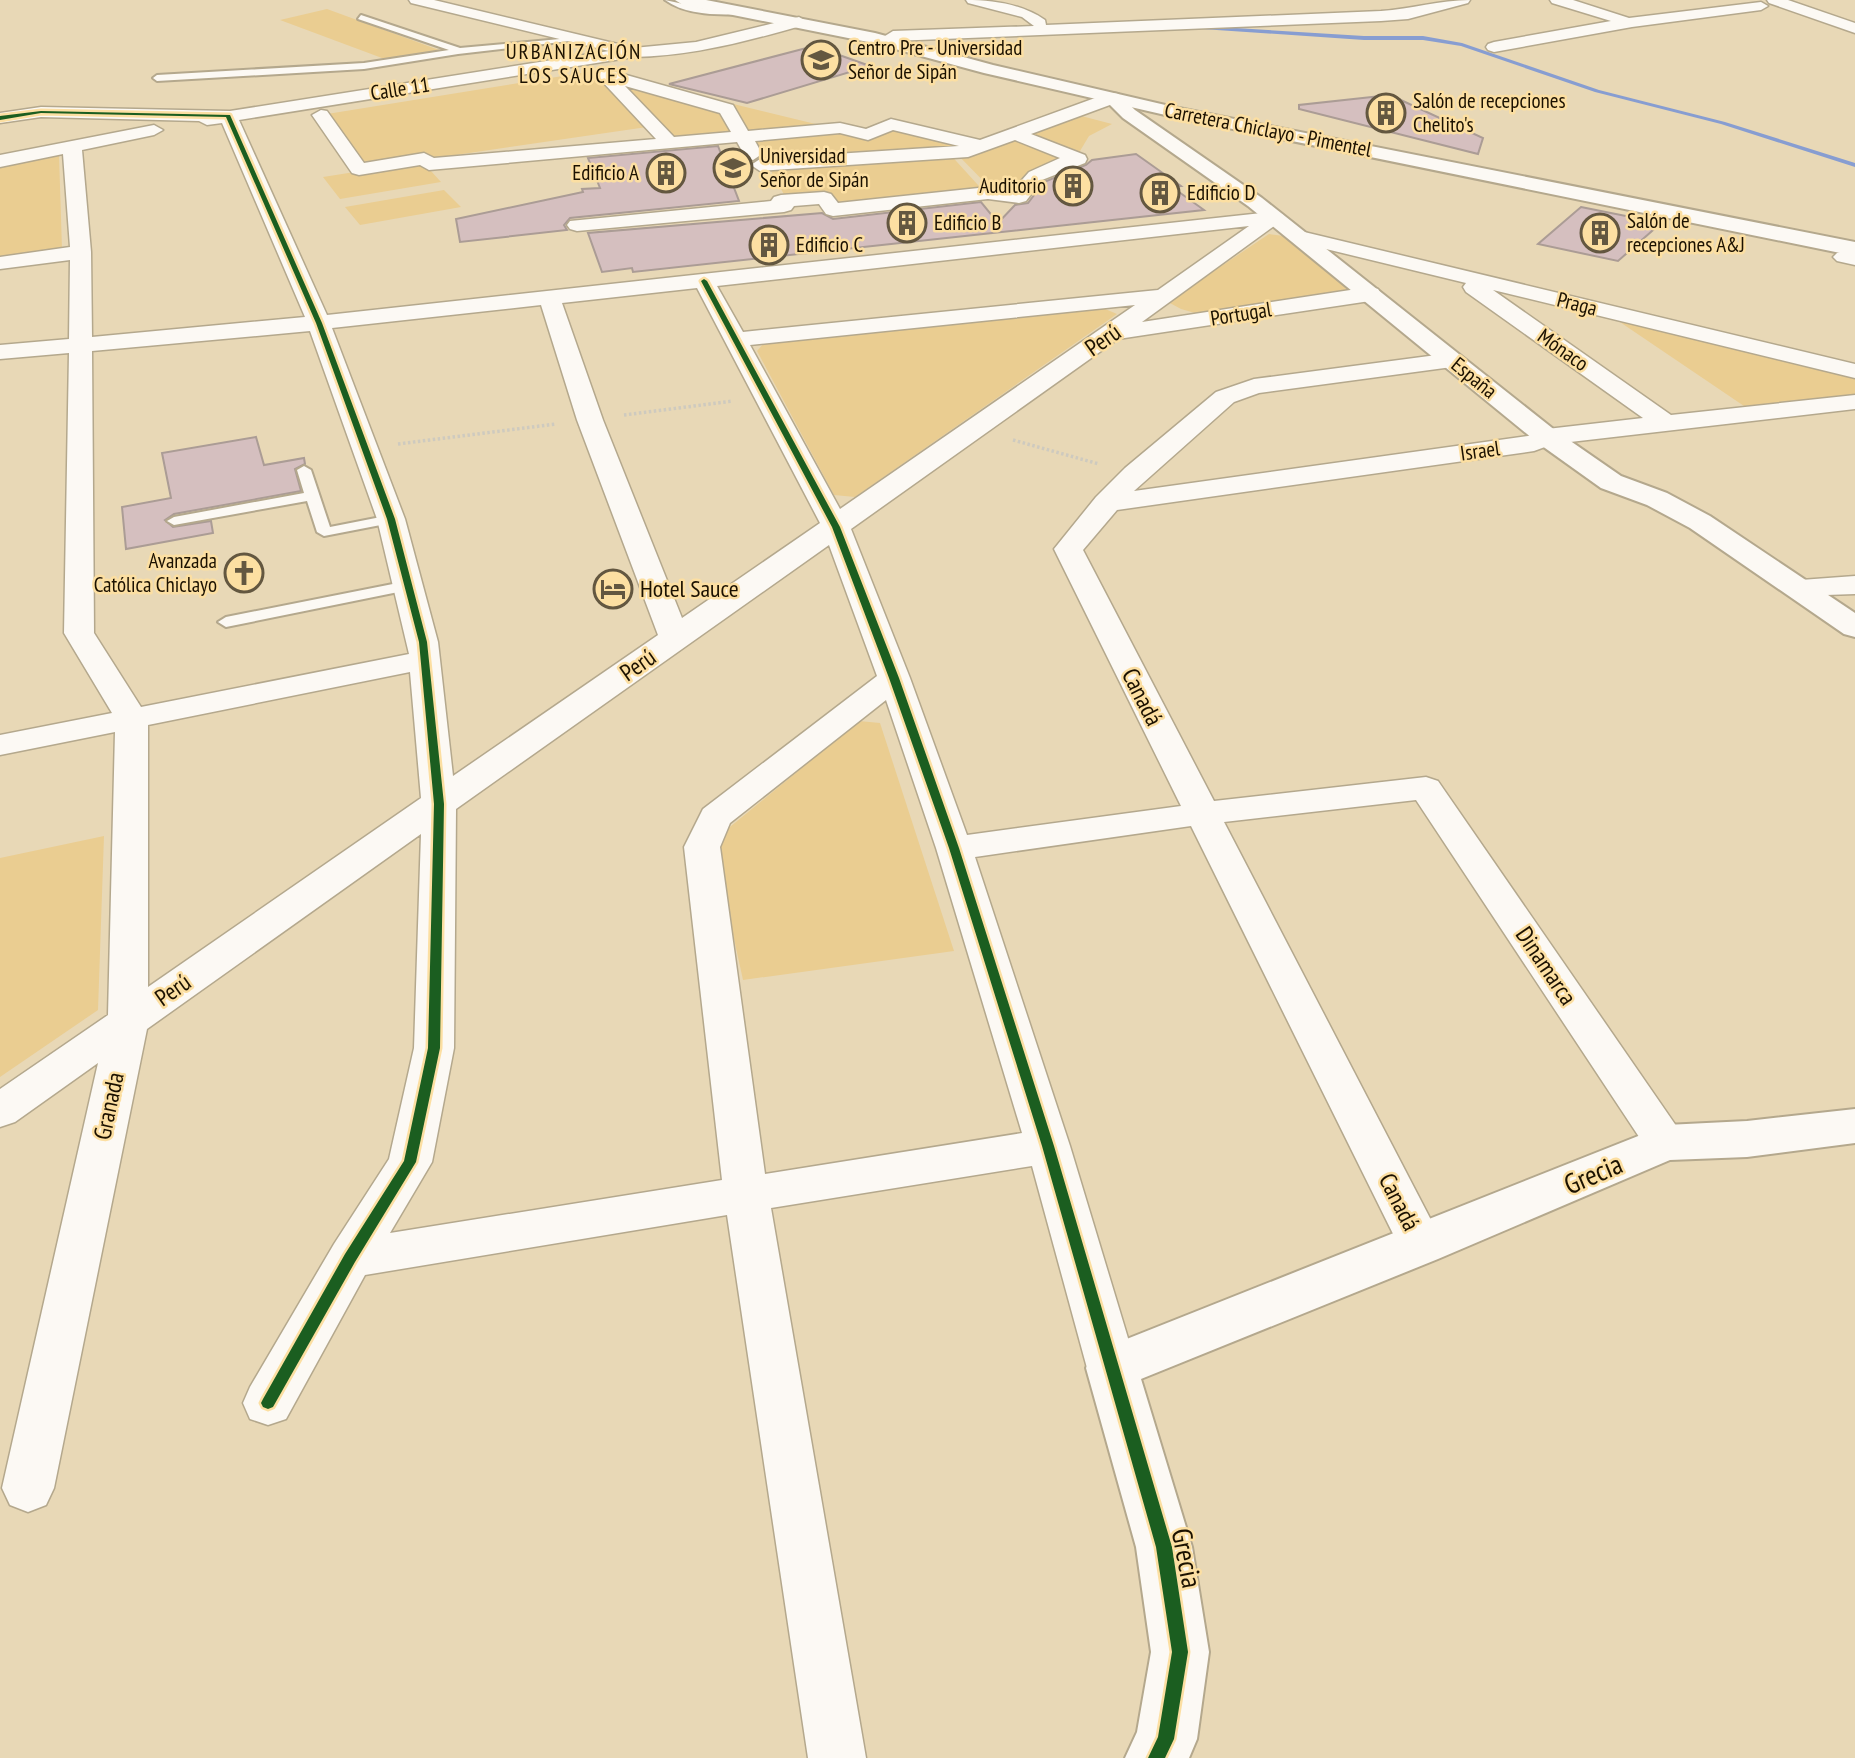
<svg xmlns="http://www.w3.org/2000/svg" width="1855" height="1758" font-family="'PT Sans Narrow',sans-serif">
<rect width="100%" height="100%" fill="#e8d8b6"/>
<g fill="#eacd91">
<polygon points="327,9 439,50 390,61 280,20"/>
<polygon points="594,71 647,127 421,160 441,182 340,199 323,177 418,162 359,169 327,114"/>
<polygon points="623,77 869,137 894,127 965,144 947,151 988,196 836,214 821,194 786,198 750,133 672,140 617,81"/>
<polygon points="1066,112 1112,124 1089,136 1077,156 1037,171 1019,181 1012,194 998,196 954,151"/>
<polygon points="59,155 62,249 0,257 0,168"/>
<polygon points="444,190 461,207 360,225 345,207"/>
<polygon points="1269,234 1292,237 1350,287 1346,292 1195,313 1181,309 1168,302"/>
<polygon points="1098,306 1117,314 855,497 834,495 757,351 764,343"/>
<polygon points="1611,316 1855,374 1855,397 1744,406"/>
<polygon points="859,721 880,723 954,951 743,980 714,847 725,831"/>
<polygon points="104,836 98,1010 0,1077 0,858"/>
</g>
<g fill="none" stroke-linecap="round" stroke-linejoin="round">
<polygon fill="#879dd1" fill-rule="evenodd" points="1204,26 1364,36 1423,36 1462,43 1599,90 1725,122 1855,163 1855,167 1721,124 1595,92 1461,46 1423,40 1364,40 1202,29"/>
</g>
<g fill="#d5bfbf" stroke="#ab9c95" stroke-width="2">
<polygon points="814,46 870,66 747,103 669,84"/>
<polygon points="1390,95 1483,138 1478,154 1299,109 1299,105"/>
<polygon points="718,146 739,201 570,218 564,225 567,230 460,242 456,219 583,192 582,189 600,188 588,158"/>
<polygon points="1136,154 1181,186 1172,187 1204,210 633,272 632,268 602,272 588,233 822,213 833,219 981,202 998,223 1015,205 1028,203 1044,182 1086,165 1092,160"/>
<polygon points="1581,207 1661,223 1618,261 1538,244"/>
<polygon points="256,437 264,465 304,458 305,464 295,469 301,491 174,514 165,520 173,527 211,521 213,533 126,549 122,507 171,498 162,453"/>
</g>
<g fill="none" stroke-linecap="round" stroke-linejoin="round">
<defs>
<g id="lane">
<path d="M665,0L706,9L750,12L746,14C720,15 687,16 665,0Z"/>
<polygon points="361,15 460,48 582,37 586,39 458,54 364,69 157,81 153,78 157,75 364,63 449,50 358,19"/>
<polygon points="304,466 311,470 330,527 391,515 398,519 391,523 324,536 317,532 307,501 174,525 167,521 174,517 304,493 297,470"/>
<polygon points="408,581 416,586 413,589 226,627 218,622 226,617"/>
</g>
<g id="street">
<path d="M409,0H434L622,45L623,49L696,42L799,17L807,22L804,25C748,41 693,56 634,57L239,120L327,315L1271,212L1282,214L1285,218L1142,322L1370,287L1378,289L1381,294L1378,299L1370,301L1118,339L851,529L910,678L967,835L1181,806L1054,549L1096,497L1125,468L1216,392L1254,379L1452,353L1460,355L1464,360L1460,365L1452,367L1259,393L1234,402L1134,491L1528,436L1547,429L1643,418L1466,292L1463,287L1466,283L1293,241L1290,237L1293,233L1300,231L1855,364V378L1493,290L1671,415L1855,395V409L1553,444L1534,451L1117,510L1083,550L1214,801L1426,777L1438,781L1688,1143L1681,1155L1666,1160L1651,1155L1416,800L1224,822L1444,1245L1437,1258L1421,1264L1405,1258L1191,826L975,857L1070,1146L1137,1368L1129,1383L1112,1389L1095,1383L1087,1368L1032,1166L771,1208L866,1758H808L727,1215L365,1275L286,1419L268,1425L250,1419L243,1403L250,1387L334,1244L389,1159L414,1048L421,834L147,1029L54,1488L46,1505L28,1512L10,1505L2,1488L98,1063L15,1122L0,1127V1089L108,1015L115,732L0,755V735L112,713L64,633L69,353L0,359V345L69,339L70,260L0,269V257L70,247L63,154L0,167V155L154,125L163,130L154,135L82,150L91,252L92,337L305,317L222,123L207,125L199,121L41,117L0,123V113L41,107L230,111L609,51L411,3ZM1249,226L1158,290L743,332L717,286ZM697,288L820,523L682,618L603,420L562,303ZM541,305L577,420L658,635L453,776L438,642L405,519L332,328ZM1135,305L840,509L750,345ZM310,331L377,519L409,654L141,707L94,633L92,351ZM829,545L877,676L703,809L684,847L722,1180L390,1233L432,1162L454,1048L456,809ZM410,672L421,798L148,987V725ZM886,700L936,848L1022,1133L765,1174L720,847L730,823Z"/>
<path d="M966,0C993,0 1022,4 1045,20L1046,25L1381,11C1411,9 1440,0 1470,0L1468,3L1408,19L1381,21L893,41L885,36L893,31L1034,26L1022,17L968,3Z"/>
<polygon points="1550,0 1573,0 1629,18 1761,2 1768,6 1761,10 1632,27 1494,52 1488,50 1486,47 1488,44 1494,42 1611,21 1552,3"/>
<polygon points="1767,0 1788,0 1855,23 1855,33 1769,3"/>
<path d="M605,69L733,105L748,131L840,123L866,129L891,119L980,140L1106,94L1112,93L1121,98L1118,102L1031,134L1085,155L1087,159L1085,163L1042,180L1026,201L1019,203L988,199L833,216L826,214L819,204L794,206L791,210L784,212L577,231L570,229L567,225L570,221L771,201L774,197L781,195L824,192L831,194L838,203L988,187L1013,190L1029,172L1060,158L1015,140L968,157L760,171L751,165L760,159L959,146L893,130L868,140L840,133L755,141L762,154L753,160L746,158L737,142L429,170L420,165L359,175L352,173L312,115L321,110L327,111L364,163L424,153L434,158L656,139L599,78L597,74L599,70ZM625,86L720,113L731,132L674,137Z"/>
<polygon points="1844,251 1855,253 1855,265 1837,261 1833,257 1837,253"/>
<polygon points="1855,576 1855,594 1797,596 1787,593 1782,587 1787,581"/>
</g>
<g id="secondary">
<polygon points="1112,93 1118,94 1135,110 1262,198 1556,431 1621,476 1667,493 1710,516 1855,613 1855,637 1844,634 1690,528 1647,505 1601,488 1538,443 1248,206 1123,118 1103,98"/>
<polygon points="1855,1109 1855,1143 1747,1157 1670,1160 1438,1259 1141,1379 1192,1547 1209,1652 1197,1739 1189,1758 1125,1758 1137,1732 1151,1652 1136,1547 1086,1368 1094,1352 1666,1125 1747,1121"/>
</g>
<polygon id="primary" points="675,0 706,0 875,33 993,65 1174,107 1855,242 1855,256 1174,117 984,73 873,43 683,5"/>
</defs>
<use href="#lane" stroke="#b4a88d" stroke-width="4"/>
<use href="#street" stroke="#b4a88d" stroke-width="3"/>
<use href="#secondary" stroke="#b4a88d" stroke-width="4"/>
<use href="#primary" stroke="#b4a88d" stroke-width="4"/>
<g stroke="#cecabf" stroke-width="3.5" stroke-dasharray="2.5 2.5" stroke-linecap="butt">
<polyline points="624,415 733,401"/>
<polyline points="1013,440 1099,464"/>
<polyline points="398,444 556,424"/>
</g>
<use href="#lane" fill="#fcf9f4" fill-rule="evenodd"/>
<use href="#street" fill="#fcf9f4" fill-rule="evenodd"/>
<use href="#secondary" fill="#fcf9f4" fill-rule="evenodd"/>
<use href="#primary" fill="#fcf9f4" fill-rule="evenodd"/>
<defs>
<g id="cycleway">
<polygon points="41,111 230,115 322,323 395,519 427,642 444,804 440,1048 416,1162 355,1262 273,1407 268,1409 263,1407 261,1403 263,1399 345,1254 404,1161 428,1048 434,804 419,642 387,519 316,323 226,117 41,113 0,120 0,116"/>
<polygon points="704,279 707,281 840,527 899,678 959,848 1054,1146 1172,1547 1188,1652 1174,1739 1165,1758 1148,1758 1158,1737 1172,1652 1156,1547 1042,1146 949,848 889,678 832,527 701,281"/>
</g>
</defs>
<use href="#cycleway" stroke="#fcdfa2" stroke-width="5"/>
<use href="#cycleway" fill="#1b5e20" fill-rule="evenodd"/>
</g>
<defs>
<symbol id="university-ring" viewBox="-11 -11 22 22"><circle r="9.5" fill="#fcdfa2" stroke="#635740" stroke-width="1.5"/><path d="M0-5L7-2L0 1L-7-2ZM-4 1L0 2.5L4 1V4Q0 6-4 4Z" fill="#635740"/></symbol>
<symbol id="building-ring" viewBox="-11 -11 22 22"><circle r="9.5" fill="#fcdfa2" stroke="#635740" stroke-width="1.5"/><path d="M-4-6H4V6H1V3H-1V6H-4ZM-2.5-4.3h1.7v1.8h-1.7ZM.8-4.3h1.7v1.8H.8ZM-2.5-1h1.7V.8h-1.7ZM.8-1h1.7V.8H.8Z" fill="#635740"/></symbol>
<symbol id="church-ring" viewBox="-11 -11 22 22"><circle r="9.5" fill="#fcdfa2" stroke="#635740" stroke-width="1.5"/><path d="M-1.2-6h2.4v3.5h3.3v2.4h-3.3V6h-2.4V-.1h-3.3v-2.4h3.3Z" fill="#635740"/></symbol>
<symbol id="hotel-ring" viewBox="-11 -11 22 22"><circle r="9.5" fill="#fcdfa2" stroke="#635740" stroke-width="1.5"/><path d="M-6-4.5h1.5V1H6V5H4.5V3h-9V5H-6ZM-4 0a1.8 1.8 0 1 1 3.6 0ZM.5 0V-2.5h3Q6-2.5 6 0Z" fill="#635740"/></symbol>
</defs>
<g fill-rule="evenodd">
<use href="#university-ring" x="799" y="38" width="44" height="44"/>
<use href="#building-ring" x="1364" y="91" width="44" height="44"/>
<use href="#university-ring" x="711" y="146" width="44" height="44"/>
<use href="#building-ring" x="644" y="151" width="44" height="44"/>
<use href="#building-ring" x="1051" y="164" width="44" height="44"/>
<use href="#building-ring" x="1138" y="171" width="44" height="44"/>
<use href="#building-ring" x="885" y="201" width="44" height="44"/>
<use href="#building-ring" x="1578" y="211" width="44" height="44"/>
<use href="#building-ring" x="747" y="223" width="44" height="44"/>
<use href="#church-ring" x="222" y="551" width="44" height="44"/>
<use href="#hotel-ring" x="591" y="567" width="44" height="44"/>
</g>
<g text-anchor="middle" stroke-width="5" stroke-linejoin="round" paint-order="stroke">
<g font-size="21" fill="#1b1100" stroke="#fcdfa2" text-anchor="start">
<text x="848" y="55">Centro Pre - Universidad<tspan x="848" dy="24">Señor de Sipán</tspan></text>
<text x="1413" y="108">Salón de recepciones<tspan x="1413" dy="24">Chelito's</tspan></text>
<text x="760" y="163">Universidad<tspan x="760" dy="24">Señor de Sipán</tspan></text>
<text x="639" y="180" text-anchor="end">Edificio A</text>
<text x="1046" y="193" text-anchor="end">Auditorio</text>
<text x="1187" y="200">Edificio D</text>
<text x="1627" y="228">Salón de<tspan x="1627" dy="24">recepciones A&amp;J</tspan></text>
<text x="934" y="230">Edificio B</text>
<text x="796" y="252">Edificio C</text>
<text x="217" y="568" text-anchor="end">Avanzada<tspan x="217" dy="24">Católica Chiclayo</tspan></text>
</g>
<g font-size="21" letter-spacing="2" fill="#1b1100" stroke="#fcdfa2">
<text x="574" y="59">URBANIZACIÓN<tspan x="574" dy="24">LOS SAUCES</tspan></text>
</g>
<g font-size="21" fill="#1b1100" stroke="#fcdfa2">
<text transform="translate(400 89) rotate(-9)" y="7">Calle 11</text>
<text transform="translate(1268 130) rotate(11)" y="7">Carretera Chiclayo - Pimentel</text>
<text transform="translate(1577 304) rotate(14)" y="7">Praga</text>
<text transform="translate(1241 314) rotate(-9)" y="7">Portugal</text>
<text transform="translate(1563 350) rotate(35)" y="7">Mónaco</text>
<text transform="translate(1474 378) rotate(39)" y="7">España</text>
<text transform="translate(1480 451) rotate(-8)" y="7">Israel</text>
</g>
<g font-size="24" fill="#1b1100" stroke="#fcdfa2">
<text transform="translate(1103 340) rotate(-35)" y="8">Perú</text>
<text transform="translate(638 665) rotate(-35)" y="8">Perú</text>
<text transform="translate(1142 697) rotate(63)" y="8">Canadá</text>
<text transform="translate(1546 966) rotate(56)" y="8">Dinamarca</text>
<text transform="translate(173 990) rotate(-35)" y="8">Perú</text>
<text transform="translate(109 1106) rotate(-78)" y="8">Granada</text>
<text transform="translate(1399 1202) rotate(63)" y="8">Canadá</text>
</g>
<g font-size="24" fill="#1b1100" stroke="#fcdfa2" text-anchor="start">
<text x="640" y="597">Hotel Sauce</text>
</g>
<g font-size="28" fill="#1b1100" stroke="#fcdfa2">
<text transform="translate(1593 1174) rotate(-23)" y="10">Grecia</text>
<text transform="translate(1187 1558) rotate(79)" y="10">Grecia</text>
</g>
</g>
</svg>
